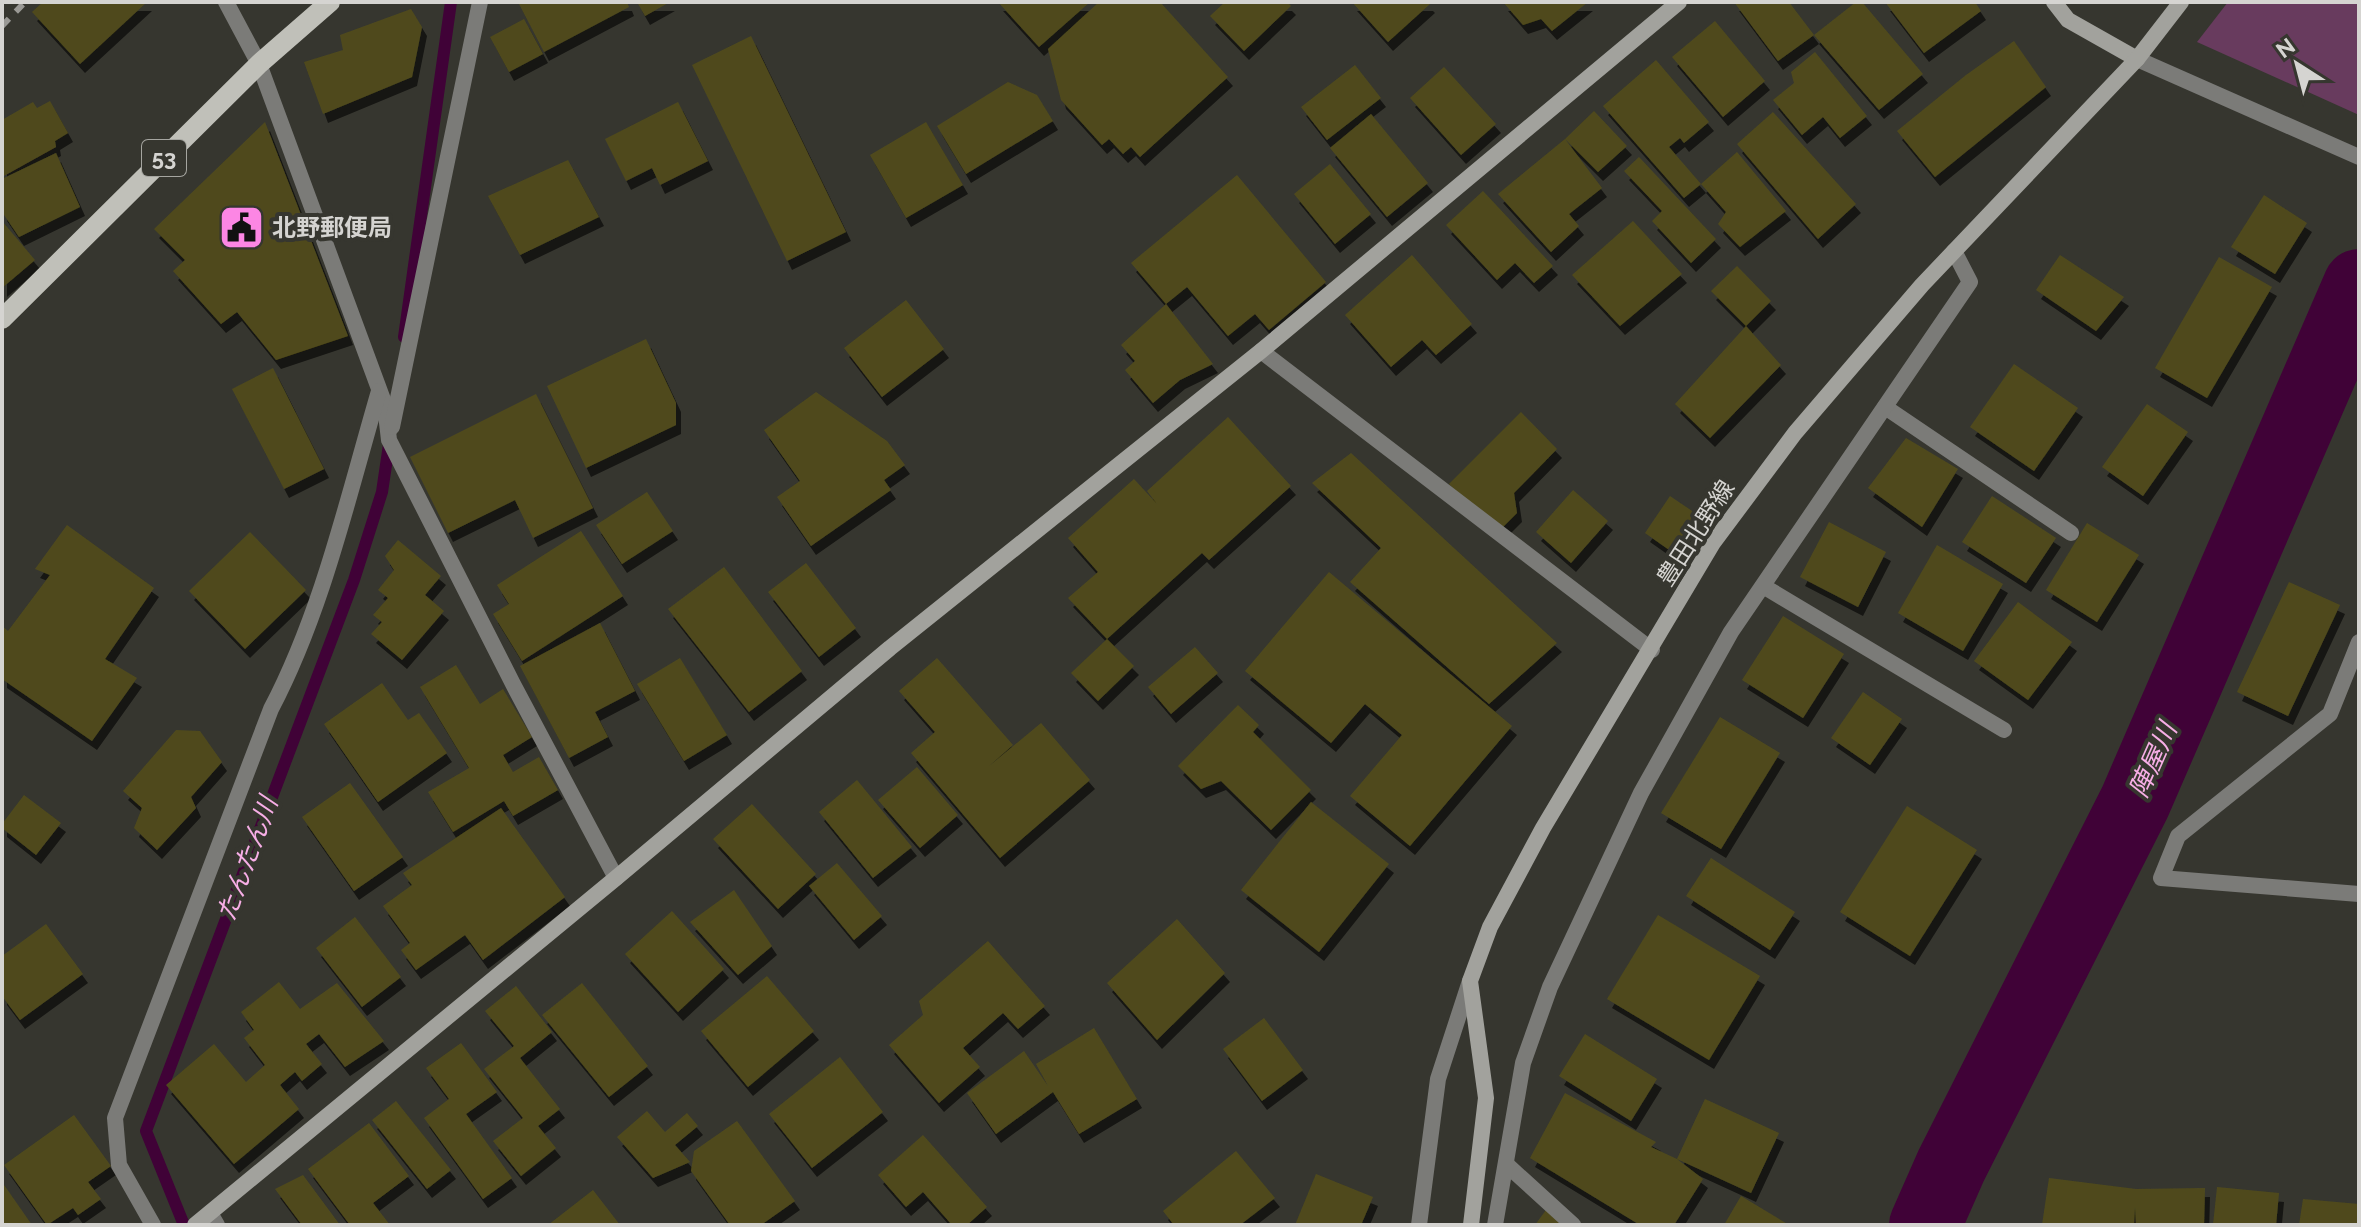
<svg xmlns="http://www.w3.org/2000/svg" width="2361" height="1227" font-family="Raleway,'Noto Sans JP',sans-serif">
<defs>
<filter id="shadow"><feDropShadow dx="5" dy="9" stdDeviation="0" flood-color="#0009"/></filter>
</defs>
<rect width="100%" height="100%" fill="#36362f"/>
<polygon fill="#683b5e" points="2228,2 2359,2 2359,115 2197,42"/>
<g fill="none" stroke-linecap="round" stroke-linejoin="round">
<g stroke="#400237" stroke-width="12">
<polyline points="404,337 451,2"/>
<polyline points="184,1225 146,1131 354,580 382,492 390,438"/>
</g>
<polyline stroke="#400237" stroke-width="72" points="1925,1225 1951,1166 2135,802 2359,285"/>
</g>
<g fill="#4f4a1c" filter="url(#shadow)">
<polygon points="43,2 147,2 80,64 32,12"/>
<polygon points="518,2 627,2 629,7 544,52"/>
<polygon points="637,2 670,2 645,16"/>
<polygon points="998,2 1090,2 1039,47"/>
<polygon points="1099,2 1160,2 1228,77 1140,157 1131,147 1123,154 1109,139 1102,145 1061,100 1048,49"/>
<polygon points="1225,2 1287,2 1291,6 1244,51 1210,16"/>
<polygon points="1352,2 1428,2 1430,4 1388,42"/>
<polygon points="1503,2 1588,2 1552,31 1541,19 1523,25"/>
<polygon points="1734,2 1789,2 1814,35 1778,61"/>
<polygon points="1856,2 1862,2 1923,74 1879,110 1814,35"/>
<polygon points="1885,2 1975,2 1981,11 1924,53"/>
<polygon points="411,9 422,27 412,77 323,114 304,62 343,50 340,35"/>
<polygon points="524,19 543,54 509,72 490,37"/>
<polygon points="1715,21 1765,81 1723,117 1672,57"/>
<polygon points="751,36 846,232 787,261 692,65"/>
<polygon points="2014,41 2046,87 1935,177 1897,131 1966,75"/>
<polygon points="1815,52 1867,116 1840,138 1823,117 1802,135 1773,100 1794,83 1791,72"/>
<polygon points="1656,60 1709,122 1684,143 1680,138 1669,147 1701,184 1737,152 1786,211 1740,247 1718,224 1726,212 1701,184 1684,198 1603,106"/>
<polygon points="1355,65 1381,98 1327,140 1301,107"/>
<polygon points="1444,67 1496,124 1461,155 1410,98"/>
<polygon points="1008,82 1037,95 1053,121 966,174 937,126"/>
<polygon points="50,101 68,133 55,141 56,147 2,177 2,120 33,102 37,108"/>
<polygon points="678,102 708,161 660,185 652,168 626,181 605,139"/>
<polygon points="1594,111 1627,146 1598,172 1565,139 1602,188 1569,214 1579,226 1551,252 1498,194 1565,139"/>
<polygon points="1773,112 1856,204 1818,239 1737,144"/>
<polygon points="1371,114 1428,183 1387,217 1330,148"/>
<polygon points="265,122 348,336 276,360 237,312 221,324 173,271 185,260 154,229"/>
<polygon points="926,122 963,185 906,218 870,155"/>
<polygon points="56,153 80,207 19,237 2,212 2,179"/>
<polygon points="1639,157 1716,239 1691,263 1652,221 1662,211 1624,171"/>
<polygon points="568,160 599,217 520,255 488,196"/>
<polygon points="1330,164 1371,214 1335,244 1294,194"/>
<polygon points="1237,175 1326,282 1269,330 1255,314 1228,336 1187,287 1166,304 1131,263"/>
<polygon points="1483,191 1553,266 1534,283 1515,263 1497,280 1446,225"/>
<polygon points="2264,195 2307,223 2275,274 2231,247"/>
<polygon points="2,221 35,260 2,288"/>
<polygon points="1633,221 1682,274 1620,326 1572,275"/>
<polygon points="1412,255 1472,324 1436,355 1422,340 1391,367 1345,315"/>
<polygon points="2060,255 2124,297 2096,331 2036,290"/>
<polygon points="2219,257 2272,287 2207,398 2155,368"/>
<polygon points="1737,266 1771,301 1746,326 1711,291"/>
<polygon points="906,300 944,349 882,397 844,348"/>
<polygon points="1166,304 1213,364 1180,380 1153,403 1125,370 1135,361 1121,345"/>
<polygon points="1746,326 1781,365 1710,438 1675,404"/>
<polygon points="646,339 676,403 676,425 586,468 547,386"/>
<polygon points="2014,364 2078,408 2034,471 1970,427"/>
<polygon points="273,368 324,469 284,489 232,389"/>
<polygon points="816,392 887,441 905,465 884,480 891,490 811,546 777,497 800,481 764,430"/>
<polygon points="536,394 593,508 533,538 515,500 448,533 410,457"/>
<polygon points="2147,404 2188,432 2143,496 2102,467"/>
<polygon points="1521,412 1557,449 1514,493 1517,513 1497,533 1449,484"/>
<polygon points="1228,417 1291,486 1209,560 1202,553 1107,639 1068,598 1098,572 1068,538 1134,479 1157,504 1147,491"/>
<polygon points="1906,438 1958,469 1922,527 1868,488"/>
<polygon points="1351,453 1557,643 1489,704 1350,582 1381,548 1312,483"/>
<polygon points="1573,490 1608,521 1571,563 1536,532"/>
<polygon points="647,492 673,531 622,564 596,525"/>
<polygon points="1670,496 1698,515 1672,552 1645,533"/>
<polygon points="1992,496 2056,538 2026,583 1962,542"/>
<polygon points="1829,522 1886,552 1858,607 1800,577"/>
<polygon points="2087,523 2139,555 2097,622 2046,590"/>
<polygon points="67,525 154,588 105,659 137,678 92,741 2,679 2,626 8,631 50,575 35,569"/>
<polygon points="581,531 623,596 522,661 493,614 509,604 497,585"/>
<polygon points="250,532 306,590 245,649 189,591"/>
<polygon points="398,540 441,576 425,595 444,611 402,660 371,634 382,622 373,615 388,598 378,590 394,570 385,556"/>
<polygon points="1937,545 2003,584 1963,651 1898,613"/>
<polygon points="806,563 856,628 819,657 768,592"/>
<polygon points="724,567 802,671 749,712 668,609"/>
<polygon points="1329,572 1512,726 1410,846 1350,796 1402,735 1365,704 1331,743 1245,671"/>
<polygon points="2289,582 2340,605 2288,716 2237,692"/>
<polygon points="2018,602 2072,642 2028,700 1974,661"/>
<polygon points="1783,616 1844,654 1803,718 1742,680"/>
<polygon points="600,623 635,691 595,712 608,737 569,758 520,666"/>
<polygon points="1107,639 1134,666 1098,701 1071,673"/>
<polygon points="1195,647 1218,673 1171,714 1148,687"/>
<polygon points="680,658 727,735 684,761 637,684"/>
<polygon points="937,658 1013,745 988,767 1041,723 1090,780 1000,858 911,753 935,732 899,691"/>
<polygon points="456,665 480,704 503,689 532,737 503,755 513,772 539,757 558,790 513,816 504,801 453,832 428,792 469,768 420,687"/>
<polygon points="382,683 408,720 419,713 447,753 378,802 324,724"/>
<polygon points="1863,692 1902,719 1870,765 1831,738"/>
<polygon points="1238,705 1259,725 1253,732 1311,790 1271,830 1221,781 1201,789 1178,766"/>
<polygon points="1720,717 1780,753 1721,849 1661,813"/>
<polygon points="176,730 200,731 222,762 191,797 196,808 157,850 134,828 142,808 123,791"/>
<polygon points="917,767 958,815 920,848 878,800"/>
<polygon points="857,780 912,847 873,878 819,812"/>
<polygon points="350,783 403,857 354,891 302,817"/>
<polygon points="24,795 61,823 36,855 2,828 2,824"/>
<polygon points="1311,802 1389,864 1319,952 1241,890"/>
<polygon points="752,804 816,874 778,909 713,839"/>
<polygon points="1907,806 1977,850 1910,956 1840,912"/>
<polygon points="501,808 565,897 483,960 465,935 416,970 401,950 410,943 383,906 412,885 403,873"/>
<polygon points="1711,858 1795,912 1770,950 1686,896"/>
<polygon points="837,863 882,916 854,940 809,886"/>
<polygon points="734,890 772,946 738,975 690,922"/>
<polygon points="672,911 724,969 678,1012 625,954"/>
<polygon points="1658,915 1760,976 1709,1060 1607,999"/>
<polygon points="355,917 401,977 362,1007 316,948"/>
<polygon points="1177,919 1225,973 1157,1040 1107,983"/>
<polygon points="46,924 83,974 20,1020 2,996 2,956"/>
<polygon points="988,941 1045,1006 1018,1029 1003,1013 963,1048 980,1067 939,1103 889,1045 923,1015 919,1001"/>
<polygon points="767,976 814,1031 748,1087 701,1031"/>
<polygon points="279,982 300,1009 337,983 384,1041 345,1067 319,1034 306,1044 322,1064 302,1081 295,1072 280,1085 299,1109 234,1164 166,1085 214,1044 246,1082 265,1065 244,1038 254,1030 241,1012"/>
<polygon points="582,983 648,1066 609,1097 542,1015"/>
<polygon points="516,986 552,1032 520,1058 560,1109 538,1126 556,1148 521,1176 493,1141 523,1118 484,1069 514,1046 485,1011"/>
<polygon points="1264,1018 1303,1070 1262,1101 1223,1049"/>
<polygon points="1094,1028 1137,1099 1079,1134 1053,1092 996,1134 967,1093 1024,1051 1048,1086 1036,1064"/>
<polygon points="1585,1034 1657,1079 1631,1121 1559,1076"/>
<polygon points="461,1043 497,1092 466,1114 512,1178 483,1199 424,1118 449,1099 426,1068"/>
<polygon points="840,1057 883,1112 812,1168 769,1114"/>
<polygon points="1565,1093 1656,1142 1651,1147 1677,1159 1705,1099 1779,1133 1751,1193 1677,1159 1703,1179 1674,1225 1640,1225 1530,1158"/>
<polygon points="396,1101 451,1170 427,1189 372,1120"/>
<polygon points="647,1111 665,1132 687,1113 698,1126 675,1145 690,1162 653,1178 617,1137"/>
<polygon points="74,1115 111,1166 88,1182 101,1199 78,1215 73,1208 47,1225 4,1165"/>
<polygon points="737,1121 795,1201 761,1225 730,1225 691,1171 694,1151"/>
<polygon points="369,1123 409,1176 373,1203 390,1225 350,1225 308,1169"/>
<polygon points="923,1135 987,1207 967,1225 952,1225 923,1192 906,1207 878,1175"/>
<polygon points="1236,1151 1275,1198 1240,1225 1174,1225 1163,1211"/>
<polygon points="1316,1174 1373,1197 1361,1225 1295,1225"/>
<polygon points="303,1175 340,1225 302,1225 275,1189"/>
<polygon points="2049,1178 2136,1189 2205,1188 2204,1225 2136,1225 2135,1207 2134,1225 2042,1225"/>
<polygon points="2,1182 32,1225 2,1225"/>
<polygon points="2217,1187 2279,1193 2276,1225 2213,1225"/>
<polygon points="593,1190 620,1225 548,1225"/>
<polygon points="1741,1196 1789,1225 1724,1225"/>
<polygon points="2303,1199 2359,1204 2359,1225 2299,1225"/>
<polygon points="1546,1210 1565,1225 1535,1225"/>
</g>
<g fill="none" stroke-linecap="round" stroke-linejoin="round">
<g stroke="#7b7b78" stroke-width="16">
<polyline points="1885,407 2071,533"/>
<polyline points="1763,586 2004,730"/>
<polyline points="1506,1164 1573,1225"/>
<polyline points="1495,1225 1523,1063 1550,987 1641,793 1731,632 1970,282 1954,251"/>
</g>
<g stroke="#7b7b78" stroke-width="16">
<polyline points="226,2 259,64 385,405 389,440 513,684 616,878"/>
<polyline points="2137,59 2359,157"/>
<polyline points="1261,351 1652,650"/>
<polyline points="392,427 480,2"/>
<polyline points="2359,642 2330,714 2178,836 2161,878 2359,894"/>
<polyline points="210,1213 217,1225"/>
<path d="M153,1225L119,1165L115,1118L271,709C322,612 348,497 379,391"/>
<polyline points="1419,1225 1438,1079 1470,981"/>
</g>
<g stroke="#a2a29d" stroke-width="16">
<polyline points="2054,2 2068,20 2137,59"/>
<polyline points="195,1225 616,878 890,648 1261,351 1679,2"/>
<polyline points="1471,1225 1486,1098 1470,981 1490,927 1543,828 1713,543 1795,433 1922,285 2137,59 2181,2"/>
</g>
<polyline stroke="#c0c0b9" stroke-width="20" points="2,319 259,64 330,2"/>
<polyline stroke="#9a9995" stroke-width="6" stroke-dasharray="10 10" stroke-linecap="butt" points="2,26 25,2"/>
</g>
<defs>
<symbol id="civic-square" viewBox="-11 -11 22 22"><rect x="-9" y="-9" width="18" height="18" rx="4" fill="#fc86e4" stroke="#36362f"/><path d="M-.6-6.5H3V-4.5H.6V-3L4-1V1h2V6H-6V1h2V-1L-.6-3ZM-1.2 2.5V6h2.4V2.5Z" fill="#111"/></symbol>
</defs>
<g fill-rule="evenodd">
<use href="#civic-square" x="216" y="202" width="51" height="51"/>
</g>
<g text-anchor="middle" stroke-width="8" stroke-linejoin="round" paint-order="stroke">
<rect fill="#36362f" stroke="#a5a5a0" stroke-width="2" x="142" y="140" width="44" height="36" rx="6"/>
<g font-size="22" font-weight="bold" fill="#d5d4d1">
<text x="164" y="166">53</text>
</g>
<g font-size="24" font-weight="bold" fill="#d5d4d1" stroke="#36362f" text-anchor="start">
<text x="272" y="236">北野郵便局</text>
</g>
<g font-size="24" fill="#d5d4d1" stroke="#36362f">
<text transform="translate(1696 533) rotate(-57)" y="8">豊田北野線</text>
</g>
<g font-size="26" font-style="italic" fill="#f7aee6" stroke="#36362f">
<text transform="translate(2153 760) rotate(-66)" y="9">陣屋川</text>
<text transform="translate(247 859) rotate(-70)" y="9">たんたん川</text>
</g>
</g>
<rect width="2361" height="1227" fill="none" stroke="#d5d4d1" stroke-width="8"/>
<g transform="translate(2297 64) rotate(324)" stroke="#36362f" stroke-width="6" paint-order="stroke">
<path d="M0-6L14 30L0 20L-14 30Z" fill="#d5d4d1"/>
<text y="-12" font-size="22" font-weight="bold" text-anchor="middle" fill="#d5d4d1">N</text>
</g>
</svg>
